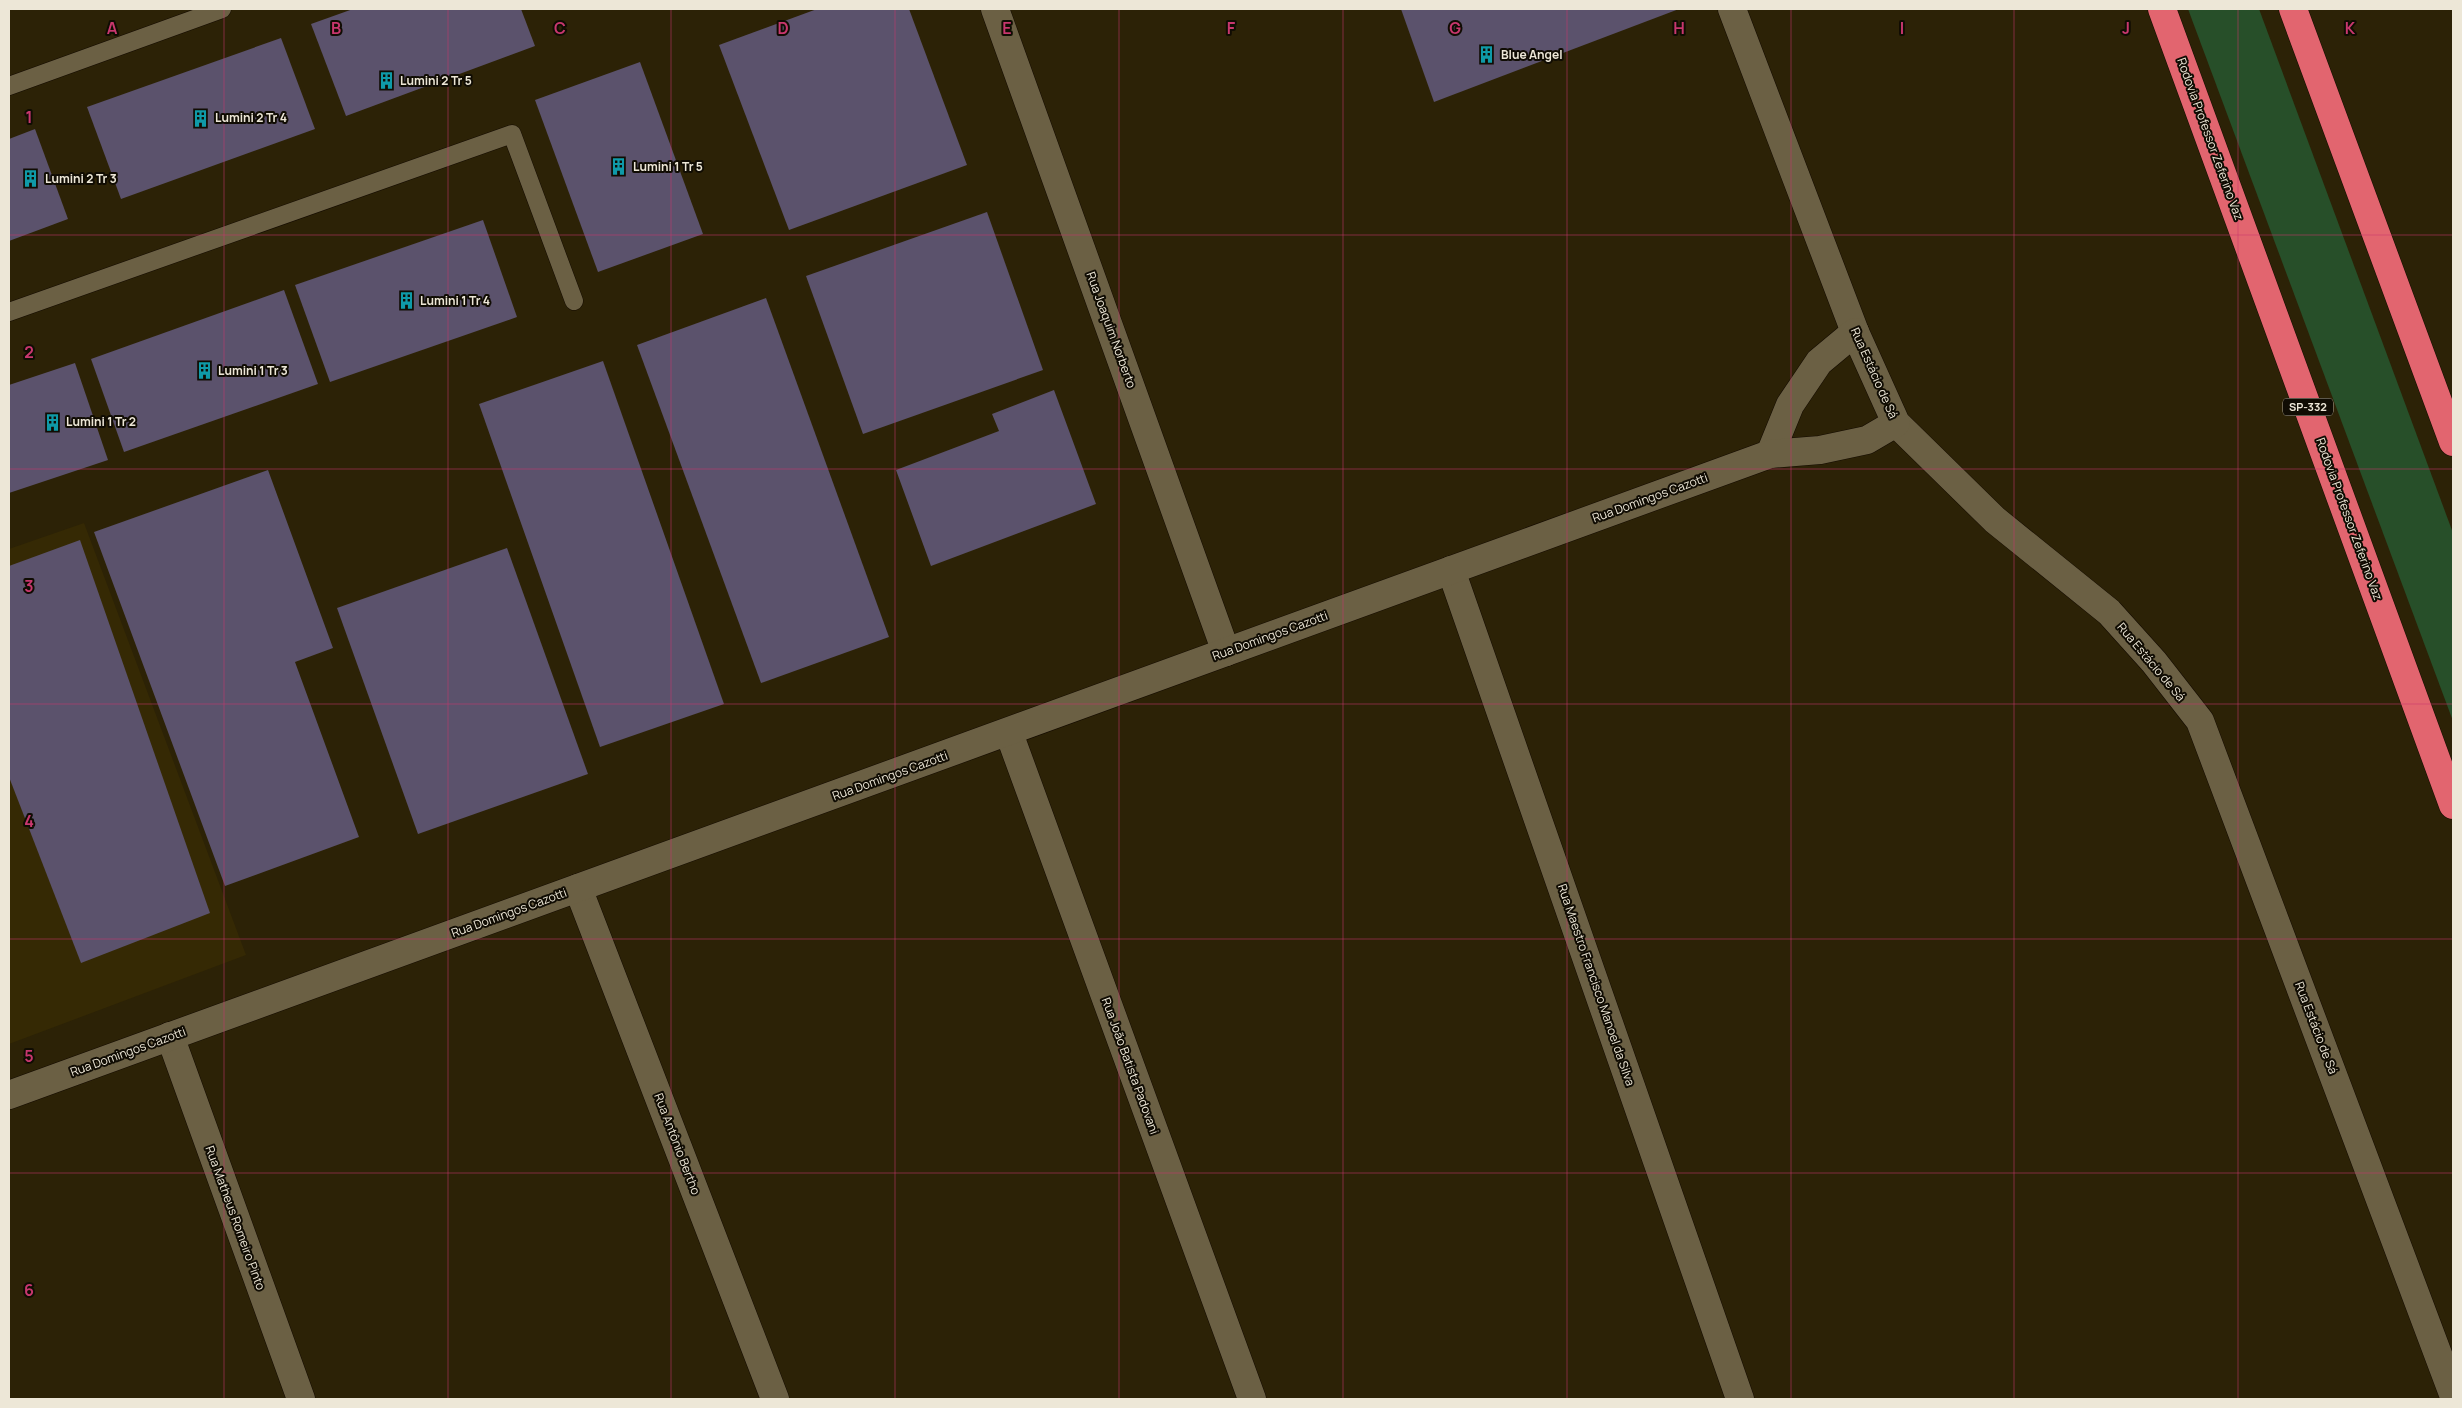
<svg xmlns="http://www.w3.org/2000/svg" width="2462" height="1408" font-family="Manrope,sans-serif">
<rect width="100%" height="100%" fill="#2c2206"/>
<polygon fill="#352904" points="84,523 246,955 9,1044 9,549"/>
<polygon fill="#274f29" points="2188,9 2259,9 2453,533 2453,721"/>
<g fill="#5b526c">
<polygon points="353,9 521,9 535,46 346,116 311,24"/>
<polygon points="817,9 909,9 967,165 789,230 719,45"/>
<polygon points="1401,9 1679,9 1434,102"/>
<polygon points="281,38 315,129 121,199 87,107"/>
<polygon points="640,62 703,234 598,272 535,100"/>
<polygon points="35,129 68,219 9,241 9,139"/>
<polygon points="987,212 1043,370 863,434 806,276"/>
<polygon points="483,220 517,317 330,382 295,285"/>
<polygon points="284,290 318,384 124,452 91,359"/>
<polygon points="766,298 889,637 761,683 637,345"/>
<polygon points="603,361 724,704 600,747 479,404"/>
<polygon points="75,363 108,460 9,493 9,385"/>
<polygon points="1054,390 1096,504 931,566 896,470 999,431 992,414"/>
<polygon points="268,470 333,648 295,662 359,837 225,886 94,532"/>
<polygon points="80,540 210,913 81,963 9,777 9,566"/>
<polygon points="507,548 588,774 418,834 337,608"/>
</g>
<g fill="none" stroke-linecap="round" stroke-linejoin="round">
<defs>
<g id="lane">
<polyline points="9,86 222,9"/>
<polyline points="9,312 512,134 574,301"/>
</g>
<g id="street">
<polyline points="995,9 1226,652"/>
<polyline points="1732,9 1855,332 1896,423 1995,520 2109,612 2154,662 2200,721 2453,1394"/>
<polyline points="1770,454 1790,405 1819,362 1855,332"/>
<polyline points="1451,570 1740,1399"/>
<polyline points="1009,733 1252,1399"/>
<polyline points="578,888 775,1399"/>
<polyline points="170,1036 301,1399"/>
<polyline points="9,1095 1770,454 1820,450 1867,440 1896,423"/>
</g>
<g id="highway">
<polyline points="2162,9 2453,805"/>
<polyline points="2293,9 2453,442"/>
</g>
</defs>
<use href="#lane" stroke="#140b00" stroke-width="19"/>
<use href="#street" stroke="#140b00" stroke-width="29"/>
<use href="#highway" stroke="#140b00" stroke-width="29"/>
<use href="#lane" stroke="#6b6044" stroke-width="18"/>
<use href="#street" stroke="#6b6044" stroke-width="28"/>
<use href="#highway" stroke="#e2656f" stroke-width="28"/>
</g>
<path fill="none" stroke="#c8376e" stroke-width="1" stroke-opacity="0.55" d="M224,9V1399M448,9V1399M671,9V1399M895,9V1399M1119,9V1399M1343,9V1399M1567,9V1399M1791,9V1399M2014,9V1399M2238,9V1399M9,235H2453M9,469H2453M9,704H2453M9,939H2453M9,1173H2453"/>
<defs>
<symbol id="building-bare" viewBox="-9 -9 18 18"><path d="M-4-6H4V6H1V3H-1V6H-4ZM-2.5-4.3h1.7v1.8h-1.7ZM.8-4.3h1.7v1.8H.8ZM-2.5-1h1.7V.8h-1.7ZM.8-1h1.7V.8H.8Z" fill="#0f9aa8" stroke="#100c03" stroke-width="2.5" paint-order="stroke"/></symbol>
</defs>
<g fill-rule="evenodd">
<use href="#building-bare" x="1474" y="42" width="25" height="25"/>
<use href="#building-bare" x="374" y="68" width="25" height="25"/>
<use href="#building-bare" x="188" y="106" width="25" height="25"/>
<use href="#building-bare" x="606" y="154" width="25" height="25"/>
<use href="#building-bare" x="18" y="166" width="25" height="25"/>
<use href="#building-bare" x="394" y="288" width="25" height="25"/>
<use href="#building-bare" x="192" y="358" width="25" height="25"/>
<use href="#building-bare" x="40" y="410" width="25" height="25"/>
</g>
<g text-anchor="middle" stroke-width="4" stroke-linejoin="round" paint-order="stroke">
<rect fill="#100c03" stroke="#aba597" stroke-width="1" x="2283" y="398.5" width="50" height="17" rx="4"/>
<g font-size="11" font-weight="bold" fill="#ede7d7">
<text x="2308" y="411">SP-332</text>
</g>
<g font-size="12" font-weight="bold" fill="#ede7d7" stroke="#100c03" text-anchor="start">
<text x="1501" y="59">Blue Angel</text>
<text x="400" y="85">Lumini 2 Tr 5</text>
<text x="215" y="122">Lumini 2 Tr 4</text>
<text x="633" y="171">Lumini 1 Tr 5</text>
<text x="45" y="183">Lumini 2 Tr 3</text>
<text x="420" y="305">Lumini 1 Tr 4</text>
<text x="218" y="375">Lumini 1 Tr 3</text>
<text x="66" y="426">Lumini 1 Tr 2</text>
</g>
<g font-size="12" fill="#ede7d7" stroke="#100c03">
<text transform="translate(2210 139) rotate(70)" y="4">Rodovia Professor Zeferino Vaz</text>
<text transform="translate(1111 330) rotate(70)" y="4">Rua Joaquim Norberto</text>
<text transform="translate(1874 373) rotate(66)" y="4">Rua Estácio de Sá</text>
<text transform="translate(1650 498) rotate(-20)" y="4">Rua Domingos Cazotti</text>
<text transform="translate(2349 519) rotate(70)" y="4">Rodovia Professor Zeferino Vaz</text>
<text transform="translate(1270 636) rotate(-20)" y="4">Rua Domingos Cazotti</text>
<text transform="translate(2151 662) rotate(50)" y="4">Rua Estácio de Sá</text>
<text transform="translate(890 776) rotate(-20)" y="4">Rua Domingos Cazotti</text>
<text transform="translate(509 913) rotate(-20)" y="4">Rua Domingos Cazotti</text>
<text transform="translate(1596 985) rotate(71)" y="4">Rua Maestro Francisco Manoel da Silva</text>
<text transform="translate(2316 1028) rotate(69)" y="4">Rua Estácio de Sá</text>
<text transform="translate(128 1052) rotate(-20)" y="4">Rua Domingos Cazotti</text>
<text transform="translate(1130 1066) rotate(70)" y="4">Rua João Batista Padovani</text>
<text transform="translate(677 1144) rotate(69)" y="4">Rua Antônio Bertho</text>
<text transform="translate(235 1218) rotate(70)" y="4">Rua Matheus Romeiro Pinto</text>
</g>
</g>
<g font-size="16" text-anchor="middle" font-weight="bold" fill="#c8376e" stroke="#100c03" stroke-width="4" stroke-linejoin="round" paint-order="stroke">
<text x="112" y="34">A</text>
<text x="336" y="34">B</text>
<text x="560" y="34">C</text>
<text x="783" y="34">D</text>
<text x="1007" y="34">E</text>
<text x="1231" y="34">F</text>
<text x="1455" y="34">G</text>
<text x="1679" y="34">H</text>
<text x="1902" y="34">I</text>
<text x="2126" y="34">J</text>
<text x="2350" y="34">K</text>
<text x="29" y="123">1</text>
<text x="29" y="358">2</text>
<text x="29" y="592">3</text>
<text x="29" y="827">4</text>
<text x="29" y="1062">5</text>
<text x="29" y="1296">6</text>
</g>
<rect width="2462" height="1408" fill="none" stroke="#ede7d7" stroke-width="20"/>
</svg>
